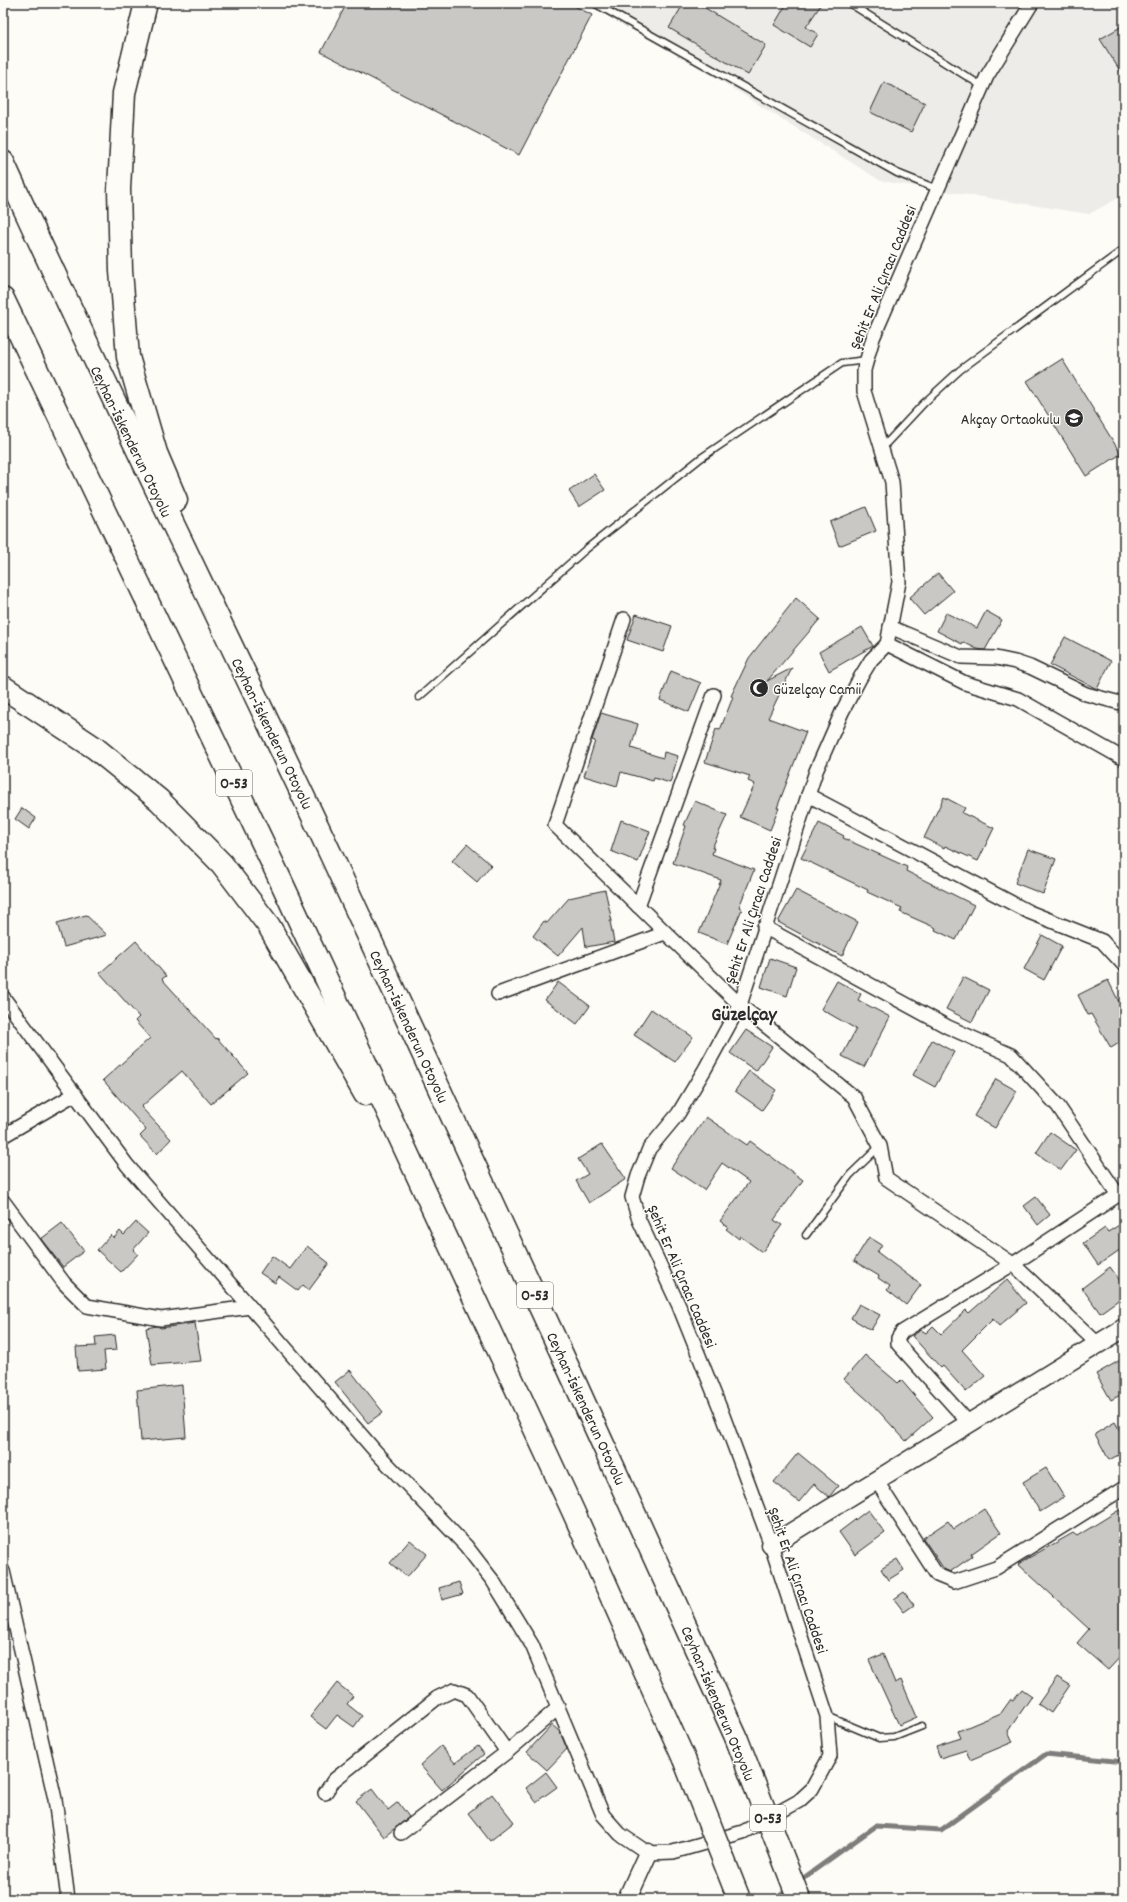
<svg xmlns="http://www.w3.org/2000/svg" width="1127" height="1902" font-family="Dekko,sans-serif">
<rect width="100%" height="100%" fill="#fdfcf7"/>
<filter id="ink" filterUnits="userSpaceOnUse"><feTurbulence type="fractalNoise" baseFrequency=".025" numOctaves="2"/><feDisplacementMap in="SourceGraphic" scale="8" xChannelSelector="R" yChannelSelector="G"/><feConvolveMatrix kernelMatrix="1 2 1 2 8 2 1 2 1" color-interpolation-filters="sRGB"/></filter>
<g filter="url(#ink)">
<polygon fill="#edece8" points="596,3 1124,3 1124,195 1089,214 881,181"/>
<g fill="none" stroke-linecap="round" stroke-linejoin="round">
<g stroke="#7e7d7b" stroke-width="5">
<polyline points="798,1882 876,1826 941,1830 1046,1754 1124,1762"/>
<polyline points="774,1899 789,1888"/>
</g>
</g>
<g fill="#c9c8c4" stroke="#2b2b2b">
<polygon points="347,3 569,3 592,15 519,155 321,52"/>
<polygon points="684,3 697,3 766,45 748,75 669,28"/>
<polygon points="787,3 822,3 806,27 818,34 810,47 774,25"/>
<polygon points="1124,25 1124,77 1100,39"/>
<polygon points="884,82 925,103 911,132 870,112"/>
<polygon points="1062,359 1121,454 1086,476 1027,381"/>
<polygon points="594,474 605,490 579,507 569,491"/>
<polygon points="866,507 876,531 839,546 830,522"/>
<polygon points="938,573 953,591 924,615 909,598"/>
<polygon points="796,598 820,619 767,681 792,668 768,718 806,732 777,808 779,808 770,830 740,817 755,784 748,781 750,776 705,762 716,729 720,730 733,697 731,696 749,658"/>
<polygon points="986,611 1002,620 985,650 977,649 963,642 962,644 937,631 946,613 977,628"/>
<polygon points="636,614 672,626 663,652 627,640"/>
<polygon points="862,627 873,646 829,671 819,652"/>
<polygon points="1065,637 1111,661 1097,689 1050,665"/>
<polygon points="671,671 701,683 689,712 660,700"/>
<polygon points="601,713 638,724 631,748 663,758 664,752 678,756 670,783 654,778 653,781 621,772 617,786 584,776 595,741 592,740"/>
<polygon points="944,797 965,808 962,813 994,828 978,861 945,846 944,848 924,838"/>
<polygon points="695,801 727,815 712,848 714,848 712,854 754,870 739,907 742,909 727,944 699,933 721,880 673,863 686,826 684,825"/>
<polygon points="22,808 36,818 29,829 15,819"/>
<polygon points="621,820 650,831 638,862 611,851"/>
<polygon points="819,823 844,836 843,838 907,867 906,871 974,905 956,940 935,930 936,928 900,912 902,908 867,892 868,890 801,858"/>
<polygon points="467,844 491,865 477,882 452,861"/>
<polygon points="1028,849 1056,859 1043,894 1015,883"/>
<polygon points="605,890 612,921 610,921 614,942 586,947 583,927 558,956 533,936 544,921 547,923 569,898"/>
<polygon points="796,890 858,922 842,956 778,922"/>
<polygon points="86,915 107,935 64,947 57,923"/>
<polygon points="1042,935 1062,946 1044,980 1024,969"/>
<polygon points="136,941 166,976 162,979 216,1039 217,1038 248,1073 211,1104 182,1071 141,1107 171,1139 157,1154 140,1136 146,1130 103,1080 150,1038 135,1021 139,1017 100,973"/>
<polygon points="770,958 796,967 787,996 761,987"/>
<polygon points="963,977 989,990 972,1022 946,1009"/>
<polygon points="1108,980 1124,1012 1124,1040 1111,1048 1091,1014 1088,1015 1078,995"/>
<polygon points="837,981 861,994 858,1000 890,1017 864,1067 842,1056 856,1029 821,1009"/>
<polygon points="558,982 590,1006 577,1024 545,1000"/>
<polygon points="651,1009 693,1037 675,1062 634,1035"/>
<polygon points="746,1030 772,1047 756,1071 730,1053"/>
<polygon points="932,1040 954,1052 935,1087 913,1075"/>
<polygon points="749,1071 776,1090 762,1110 735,1091"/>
<polygon points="996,1079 1017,1091 995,1128 974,1116"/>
<polygon points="706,1117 747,1145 750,1141 803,1180 774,1220 782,1225 762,1252 740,1236 739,1239 726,1229 728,1227 720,1221 749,1182 722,1163 704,1190 671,1168"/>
<polygon points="1050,1132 1076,1150 1061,1170 1036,1153"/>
<polygon points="602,1144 626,1179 589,1203 576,1181 588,1174 578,1159"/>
<polygon points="1036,1197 1050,1215 1038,1225 1024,1206"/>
<polygon points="136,1222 148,1233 133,1250 138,1254 121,1272 97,1250 111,1235 114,1238 120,1231 124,1235"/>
<polygon points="1124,1222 1124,1247 1098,1265 1083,1243 1105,1228 1108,1232"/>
<polygon points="62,1223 84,1251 63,1267 41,1239"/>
<polygon points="869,1237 882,1245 877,1252 921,1285 906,1305 887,1290 890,1286 878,1278 879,1276 854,1261"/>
<polygon points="307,1246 329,1263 309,1290 303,1285 298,1291 279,1277 275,1283 260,1273 272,1256 290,1269"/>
<polygon points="1110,1267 1124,1286 1124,1296 1100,1313 1082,1288"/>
<polygon points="1007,1280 1026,1303 999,1326 993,1319 962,1350 985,1376 966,1392 943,1366 941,1368 912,1336 921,1330 926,1333 933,1326 941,1334 966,1310 969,1313"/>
<polygon points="859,1304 880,1315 871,1330 851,1318"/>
<polygon points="195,1323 201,1361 152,1365 146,1328 157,1326 161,1328"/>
<polygon points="115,1335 117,1350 104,1351 106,1369 78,1371 76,1347 96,1346 95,1337"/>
<polygon points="865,1355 898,1383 901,1380 933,1417 906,1441 871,1403 844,1379"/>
<polygon points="1124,1358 1124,1393 1111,1400 1096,1374"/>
<polygon points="350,1370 383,1412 368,1423 335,1382"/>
<polygon points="182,1385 186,1437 141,1441 137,1390"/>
<polygon points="1115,1422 1124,1438 1124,1452 1109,1460 1095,1434"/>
<polygon points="798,1453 838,1486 829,1497 814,1484 799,1502 774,1482"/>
<polygon points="1046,1468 1064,1497 1040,1512 1023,1482"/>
<polygon points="1124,1507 1124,1653 1108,1670 1077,1643 1089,1629 1018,1564 1073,1533 1077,1536"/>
<polygon points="984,1509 1001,1533 971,1554 972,1556 950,1572 944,1569 923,1538 948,1521 954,1529"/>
<polygon points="868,1510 885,1533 855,1555 839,1532"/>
<polygon points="410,1540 427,1554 407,1577 390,1563"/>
<polygon points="897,1559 904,1570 888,1580 881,1569"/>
<polygon points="459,1582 463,1594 442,1600 439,1588"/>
<polygon points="904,1592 914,1605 904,1612 894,1599"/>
<polygon points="883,1654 895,1683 901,1680 917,1717 899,1725 869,1660"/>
<polygon points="1057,1677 1070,1685 1051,1713 1038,1704"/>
<polygon points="337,1683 353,1696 347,1704 362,1716 354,1727 337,1715 326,1729 310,1717"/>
<polygon points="1022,1689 1032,1696 1008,1731 1013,1742 970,1760 966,1750 940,1758 936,1746 961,1738 958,1731 1001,1713 1011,1699 1013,1700"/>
<polygon points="552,1725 560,1732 567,1749 547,1770 527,1752"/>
<polygon points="441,1746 455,1763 478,1746 484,1754 442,1790 420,1765"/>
<polygon points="546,1772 557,1787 536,1802 526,1788"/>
<polygon points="372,1789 388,1810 398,1802 409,1817 384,1837 356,1801"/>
<polygon points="492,1794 514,1822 490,1841 468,1813"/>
</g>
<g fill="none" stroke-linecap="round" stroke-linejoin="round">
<defs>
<g id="lane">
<polyline points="594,3 897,173 937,189"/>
<polyline points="849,3 982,86"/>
<polyline points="882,448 924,403 960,370 1124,249"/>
<polyline points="419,697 585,550 701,458 842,363 867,360"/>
<polyline points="806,1235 850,1175 880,1146"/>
<polyline points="827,1716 879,1738 894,1737 922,1726"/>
</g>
<g id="street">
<polyline points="624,619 555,825 740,1005 854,1097 880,1146 886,1178 1013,1264 1098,1344"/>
<polyline points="890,627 961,657 996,658 1015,662 1030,667 1086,694 1124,704"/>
<polyline points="887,644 965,683 1018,699 1124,759"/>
<polyline points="808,795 1029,912 1102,941 1124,965"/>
<polyline points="638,906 714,695"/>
<polyline points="764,927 948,1027 1011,1055 1058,1106 1118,1195"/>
<polyline points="498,994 665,933"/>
<polyline points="3,997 127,1165 376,1452 466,1546 493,1581 532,1645 603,1815 620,1834 648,1853 673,1852 743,1832 799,1801 812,1789 830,1756 827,1716 771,1545 722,1413 679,1306 639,1220 632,1197 638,1176 649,1149 678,1114 705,1069 740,1005 816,771 842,712 860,678 871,660 887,644 899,582 892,482 864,391 864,370 873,338 987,76 1032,3"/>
<polyline points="3,1136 75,1094"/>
<polyline points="3,1201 64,1283 87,1306 161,1319 250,1307"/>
<polyline points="969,1423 898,1344 898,1338 902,1332 1013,1264 1124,1191"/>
<polyline points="876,1480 937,1575 954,1582 996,1568 1124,1488"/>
<polyline points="3,1571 55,1799 68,1899"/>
<polyline points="325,1793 334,1780 437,1698 454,1690 467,1695 507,1752"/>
<polyline points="401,1833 507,1752 558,1708"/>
</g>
<g id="secondary">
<polyline points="771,1545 1124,1328"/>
<polyline points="627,1899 648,1853"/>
</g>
<g id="highway">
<polyline points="146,3 124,93 119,189 121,271 128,357 156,453 176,500"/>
<path d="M3,162C109,396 223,625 332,857C469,1149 603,1443 736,1737"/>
<polyline points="3,299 280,879 573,1511 684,1759"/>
<polyline points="3,687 95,748 159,800 222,864 269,926 365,1094"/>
</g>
</defs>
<use href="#lane" stroke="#2b2b2b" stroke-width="9"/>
<use href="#street" stroke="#2b2b2b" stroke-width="16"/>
<use href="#secondary" stroke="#2b2b2b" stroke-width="21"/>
<use href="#highway" stroke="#2b2b2b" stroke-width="25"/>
<use href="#lane" stroke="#fdfcf7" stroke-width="6"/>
<use href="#street" stroke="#fdfcf7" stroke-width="13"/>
<use href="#secondary" stroke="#fdfcf7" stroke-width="18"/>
<use href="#highway" stroke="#fdfcf7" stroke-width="22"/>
<defs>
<g id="highway-bridge">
<polyline points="736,1737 799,1899"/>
<polyline points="684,1759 739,1899"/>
</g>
</defs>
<use href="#highway-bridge" stroke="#2b2b2b" stroke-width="25" stroke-linecap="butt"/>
<use href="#highway-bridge" stroke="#fdfcf7" stroke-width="22"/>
</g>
</g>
<defs>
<symbol id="school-disc" viewBox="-11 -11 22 22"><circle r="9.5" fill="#2b2b2b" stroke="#fdfcf7"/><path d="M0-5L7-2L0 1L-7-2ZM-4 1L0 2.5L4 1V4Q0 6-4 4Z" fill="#fff"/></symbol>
<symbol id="mosque-disc" viewBox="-11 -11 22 22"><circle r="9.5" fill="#2b2b2b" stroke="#fdfcf7"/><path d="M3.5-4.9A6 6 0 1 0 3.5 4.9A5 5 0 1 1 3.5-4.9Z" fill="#fff"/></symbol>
</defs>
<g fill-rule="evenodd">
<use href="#school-disc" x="1063" y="407" width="22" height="22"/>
<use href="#mosque-disc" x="748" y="677" width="22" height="22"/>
</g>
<g text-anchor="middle" stroke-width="3" stroke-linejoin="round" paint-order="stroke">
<g fill="#fdfcf7" stroke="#6a6a68" stroke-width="1">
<rect x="216" y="770" width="36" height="26" rx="3"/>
<rect x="517" y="1282" width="36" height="26" rx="3"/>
<rect x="750" y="1805" width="36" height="26" rx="3"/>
</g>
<g font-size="15" font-weight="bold" fill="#2b2b2b">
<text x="234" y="788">O-53</text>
<text x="535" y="1300">O-53</text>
<text x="768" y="1823">O-53</text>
</g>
<g font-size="16" fill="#2b2b2b" stroke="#fdfcf7">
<text transform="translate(882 277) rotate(-68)" y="6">Şehit Er Ali Çıracı Caddesi</text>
<text transform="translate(132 441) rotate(64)" y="6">Ceyhan-İskenderun Otoyolu</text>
<text transform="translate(273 733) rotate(64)" y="6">Ceyhan-İskenderun Otoyolu</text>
<text transform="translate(752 910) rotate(-72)" y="6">Şehit Er Ali Çıracı Caddesi</text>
<text transform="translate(410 1026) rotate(65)" y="6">Ceyhan-İskenderun Otoyolu</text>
<text transform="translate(683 1276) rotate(67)" y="6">Şehit Er Ali Çıracı Caddesi</text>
<text transform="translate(587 1408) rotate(65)" y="6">Ceyhan-İskenderun Otoyolu</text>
<text transform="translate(799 1580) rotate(71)" y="6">Şehit Er Ali Çıracı Caddesi</text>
<text transform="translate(719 1703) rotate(67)" y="6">Ceyhan-İskenderun Otoyolu</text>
</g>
<g font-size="16" fill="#2b2b2b" stroke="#fdfcf7" text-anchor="end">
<text x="1060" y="424">Akçay Ortaokulu</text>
<text x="773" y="694" text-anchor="start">Güzelçay Camii</text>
</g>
<g font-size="20" font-weight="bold" fill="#2b2b2b" stroke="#fdfcf7">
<text x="744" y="1020">Güzelçay</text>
</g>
</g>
<rect width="1127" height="1902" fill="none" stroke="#fdfcf7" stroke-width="16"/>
<rect x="8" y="8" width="1111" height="1886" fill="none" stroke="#2b2b2b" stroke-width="1.5" filter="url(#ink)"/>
</svg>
